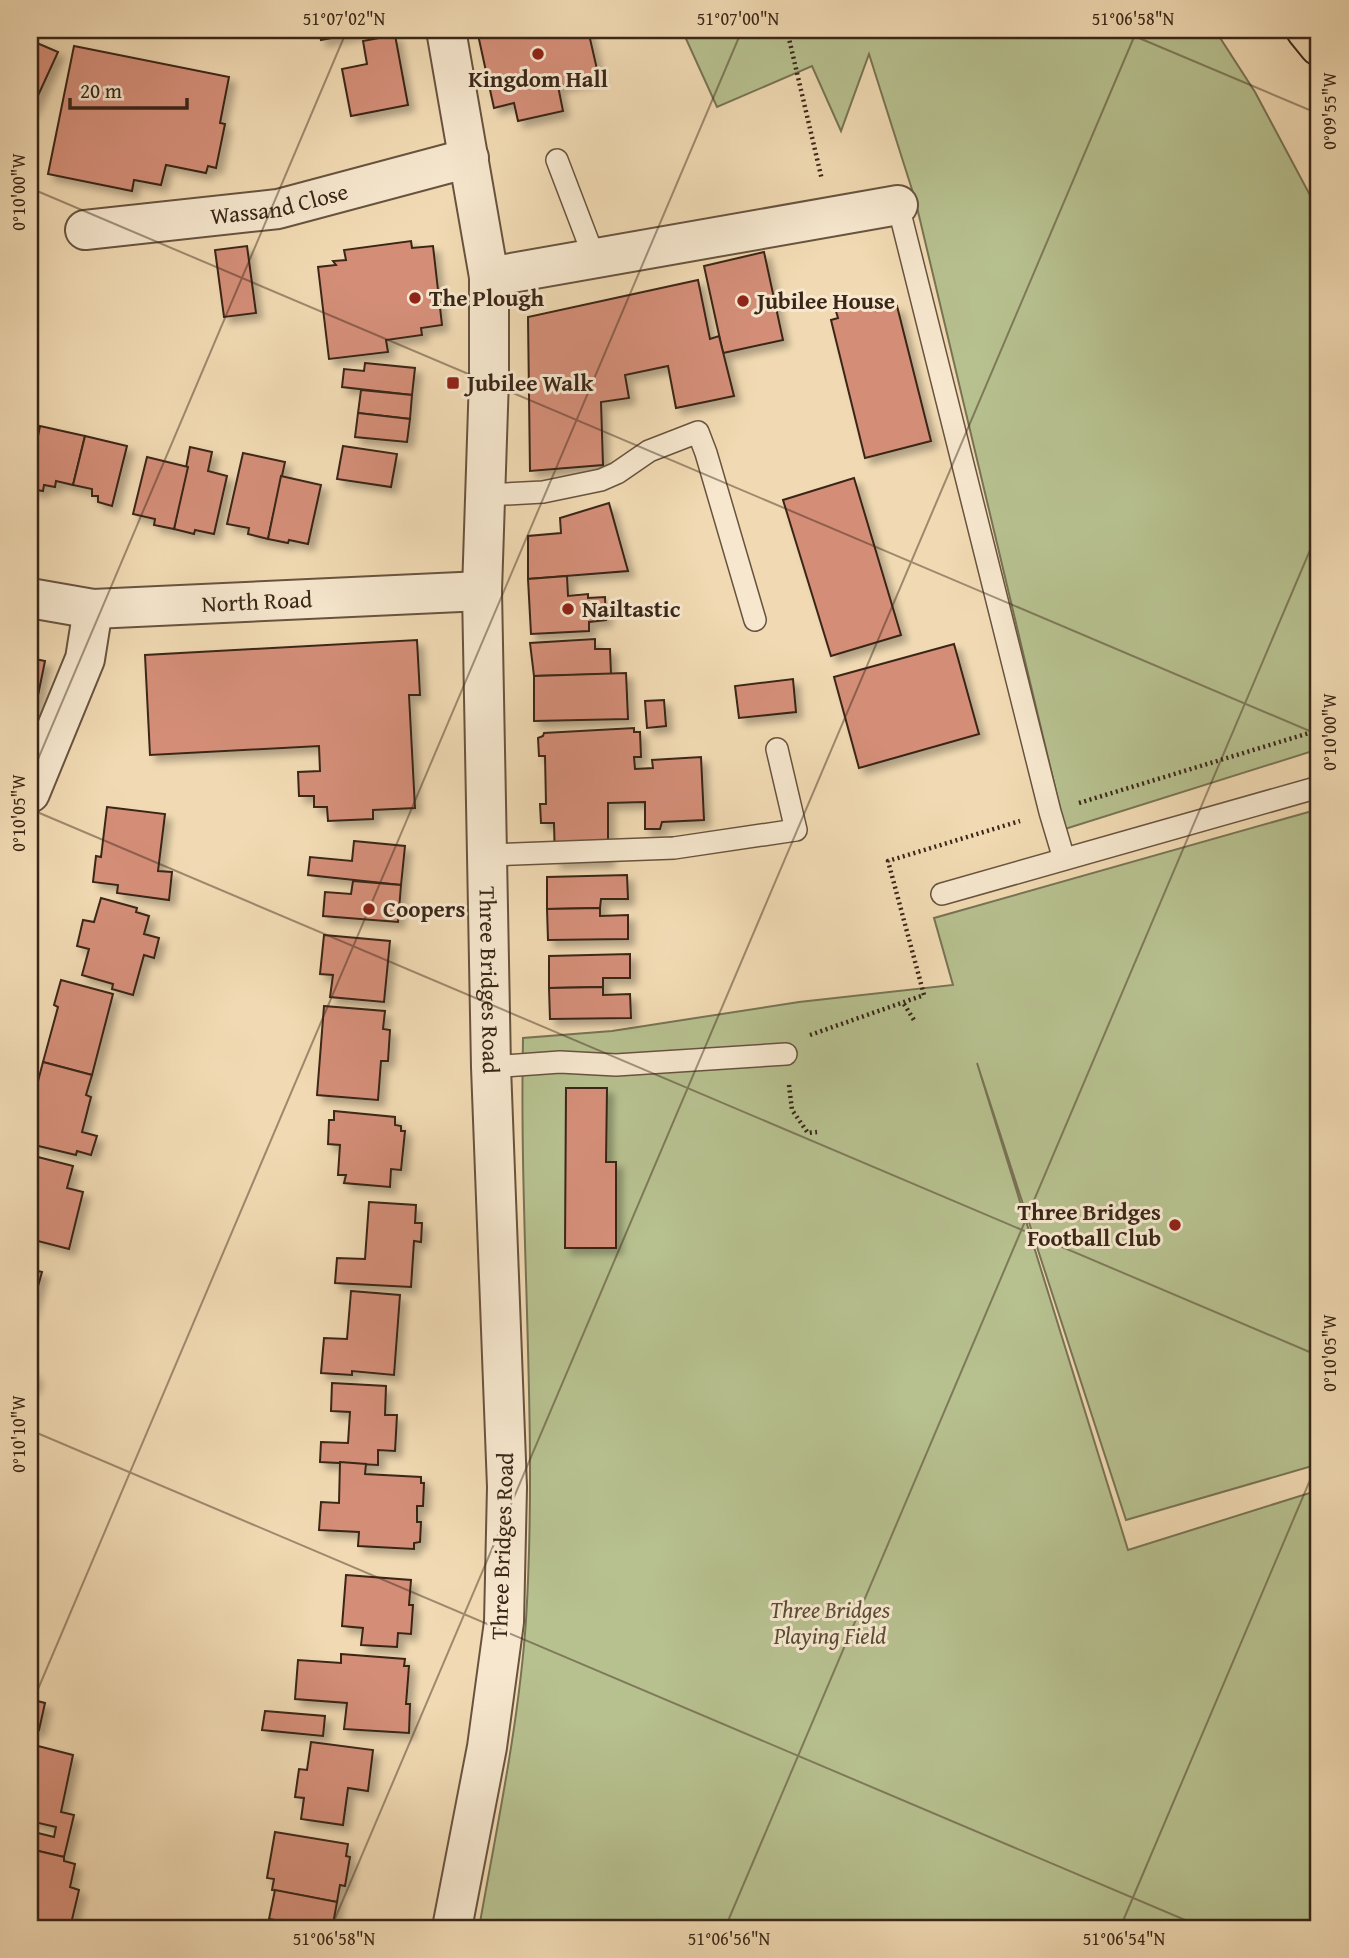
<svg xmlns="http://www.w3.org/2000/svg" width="1349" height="1958" font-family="'Gentium Book Plus',serif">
<defs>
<filter id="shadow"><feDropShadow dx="6" dy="6" stdDeviation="3.5" flood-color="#0004"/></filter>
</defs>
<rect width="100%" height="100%" fill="#f1dab3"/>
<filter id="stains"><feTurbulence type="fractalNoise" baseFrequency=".00286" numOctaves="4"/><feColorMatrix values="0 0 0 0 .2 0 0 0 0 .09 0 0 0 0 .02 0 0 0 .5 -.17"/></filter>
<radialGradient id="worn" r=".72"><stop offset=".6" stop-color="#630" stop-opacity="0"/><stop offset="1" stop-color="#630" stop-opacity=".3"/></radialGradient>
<g fill="#b7c08f" stroke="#787354" stroke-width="2">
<polygon points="682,30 1215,30 1255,92 1319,212 1319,749 1065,829 915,199 869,54 841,131 812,66 717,107"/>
<path d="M1319,809V1464L1126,1520L977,1063L1128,1550L1319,1490V1928H479C497,1826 519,1723 526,1620C538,1426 519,1232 523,1038L612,1031L799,1002L953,985L934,918Z"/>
</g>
<g fill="#d48e78" stroke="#3a2618" stroke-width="2" filter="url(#shadow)">
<polygon points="319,30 372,30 321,40"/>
<polygon points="477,30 588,30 599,78 558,86 563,111 518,121 514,103 494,108"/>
<polygon points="395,35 408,105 351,116 342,69 367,64 363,41"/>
<polygon points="30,40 58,52 30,113"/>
<polygon points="74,46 229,77 220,123 225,124 216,168 208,166 206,173 166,165 161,185 134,180 132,191 48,174"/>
<polygon points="411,241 412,248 433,246 442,325 421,328 422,335 386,340 388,352 329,359 318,267 336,265 333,261 346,260 344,250"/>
<polygon points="247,246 256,313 224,317 215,250"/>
<polygon points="764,252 783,340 723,353 704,266"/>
<polygon points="698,280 710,339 719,336 734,396 676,408 668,366 625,375 629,398 601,402 603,465 530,471 528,317"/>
<polygon points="873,298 876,311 897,306 931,441 865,458 831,320 838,318 835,308"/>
<polygon points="365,363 415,368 412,395 342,387 344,369 364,371"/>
<polygon points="361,390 412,395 410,419 358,413"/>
<polygon points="358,413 410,419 407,442 355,437"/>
<polygon points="40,426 85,436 73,485 56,481 55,487 44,485 43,491 30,489 30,476"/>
<polygon points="85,436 127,446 112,506 98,502 98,496 92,496 92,489 73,485"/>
<polygon points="343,446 397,454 391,487 337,479"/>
<polygon points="190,447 212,452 208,471 227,476 214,534 195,530 194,534 174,529"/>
<polygon points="243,453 285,462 268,539 248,534 249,528 227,524"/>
<polygon points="147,457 188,467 174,529 154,525 155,519 133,514"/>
<polygon points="281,476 321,485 308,544 289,540 288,543 268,539"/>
<polygon points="854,478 901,635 831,656 783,500"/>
<polygon points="609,503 628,571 528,579 528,536 561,533 560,518"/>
<polygon points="567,576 568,596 588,594 588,598 605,597 606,620 589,622 589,631 531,634 528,579"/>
<polygon points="595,639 595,649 610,649 611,674 534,676 530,643"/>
<polygon points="417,640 420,695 409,695 415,808 373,810 373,819 328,821 327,807 314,807 314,796 299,796 298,772 320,771 319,746 150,755 145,655"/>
<polygon points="954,644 979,734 859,768 834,677"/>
<polygon points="30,658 45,661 35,710 30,709"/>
<polygon points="626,673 628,719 534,721 534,676"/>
<polygon points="793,679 796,712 739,718 735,686"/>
<polygon points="664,700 666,726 647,728 645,701"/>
<polygon points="634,728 634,732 640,732 641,757 634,757 635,769 653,768 652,760 701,757 704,820 662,822 660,829 645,829 645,802 608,803 608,861 555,862 554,823 541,823 540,804 546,804 545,756 539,756 538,738 543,736 544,733"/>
<polygon points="107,807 165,814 158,871 172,872 169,900 117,893 118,885 93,882 96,856 101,857"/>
<polygon points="354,841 405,846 401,885 308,875 310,857 352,861"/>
<polygon points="627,875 628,899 601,899 600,908 547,909 547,877"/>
<polygon points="353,881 401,885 398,922 323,916 325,892 351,894"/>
<polygon points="101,898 137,908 136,912 149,916 144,934 159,938 154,958 144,955 133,995 112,989 113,984 82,975 89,949 77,946 83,920 94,922"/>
<polygon points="600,908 600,916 628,915 628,939 548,940 547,909"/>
<polygon points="324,935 390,941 384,1002 330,997 333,975 320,974"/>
<polygon points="630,954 630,978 603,978 603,987 549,988 549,956"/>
<polygon points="61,980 113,994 92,1075 43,1062 58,1007 54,1005"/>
<polygon points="603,987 603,995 630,994 631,1018 550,1019 549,988"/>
<polygon points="324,1006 385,1011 383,1029 390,1030 388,1061 381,1061 378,1100 317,1095"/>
<polygon points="43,1062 92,1075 86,1095 91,1097 82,1132 97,1136 91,1155 77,1151 76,1155 30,1144 30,1083 37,1085"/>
<polygon points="566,1088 607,1088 606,1162 616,1162 616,1248 565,1248"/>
<polygon points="334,1111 395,1117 395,1125 401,1126 401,1131 405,1131 401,1170 391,1169 390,1187 344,1183 346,1175 338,1175 340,1145 328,1144 329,1120 334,1120"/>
<polygon points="34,1156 73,1166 67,1188 83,1192 69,1249 30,1239 30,1174"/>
<polygon points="369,1202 416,1205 415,1223 422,1223 421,1242 414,1241 411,1287 335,1283 337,1258 365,1259"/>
<polygon points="30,1269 42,1272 30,1315"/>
<polygon points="351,1291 400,1295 394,1375 352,1371 352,1375 321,1373 324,1338 347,1339"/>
<polygon points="30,1369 36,1379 30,1392"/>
<polygon points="332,1383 386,1386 385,1415 397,1415 395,1451 378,1450 378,1465 320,1462 321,1442 348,1443 350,1412 331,1411"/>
<polygon points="340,1462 366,1464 365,1474 421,1477 421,1483 424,1483 423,1506 417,1506 417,1522 421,1522 420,1542 414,1543 414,1549 358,1546 359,1532 319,1530 321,1502 339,1503"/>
<polygon points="346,1575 411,1580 409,1605 413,1605 411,1634 398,1633 397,1647 361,1645 363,1628 342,1626"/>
<polygon points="341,1654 405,1659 404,1666 409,1666 406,1704 410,1704 409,1733 344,1729 347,1703 295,1699 298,1660 341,1663"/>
<polygon points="30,1699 45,1703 39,1730 33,1729 30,1740"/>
<polygon points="265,1711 325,1716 323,1736 262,1730"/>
<polygon points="311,1742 373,1750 368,1791 348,1788 343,1825 301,1819 304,1798 295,1797 299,1769 307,1770"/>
<polygon points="38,1746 73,1755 61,1812 74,1815 64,1857 30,1849 30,1831 54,1837 56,1827 30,1821 30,1764 33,1764"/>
<polygon points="275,1832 348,1844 346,1856 350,1857 345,1886 340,1885 337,1902 272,1890 274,1879 267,1878"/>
<polygon points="30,1849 64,1857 64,1861 75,1864 70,1887 79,1890 70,1928 30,1928"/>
<polygon points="275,1890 337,1902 333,1924 337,1925 337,1928 281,1928 282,1921 269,1919"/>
</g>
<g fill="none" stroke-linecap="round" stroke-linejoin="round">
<defs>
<g id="lane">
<polyline points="557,160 594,257"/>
<polyline points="898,205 1050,812 1064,859"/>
<polyline points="487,495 543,492 601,480 617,473 649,451 698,432 706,453 755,620"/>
<polyline points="487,855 674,848 796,830 777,749"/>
<polyline points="942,894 1319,787"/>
<polyline points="491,1067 560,1062 616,1065 786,1054"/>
</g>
<g id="street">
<path id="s1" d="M446,30L489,277V378L482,591L491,1067L507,1487L504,1622L487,1747L452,1928"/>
<path id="s2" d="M85,230L278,209L469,158"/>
<polyline points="489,277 898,205"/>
<path id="s3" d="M30,598L93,609L482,591"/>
<polyline points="30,793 85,659 93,609"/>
</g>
<polyline id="primary" points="1306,30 1319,46"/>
</defs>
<use href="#lane" stroke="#68533f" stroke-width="24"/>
<use href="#street" stroke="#68533f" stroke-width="42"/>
<use href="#primary" stroke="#3a2618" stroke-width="42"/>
<g stroke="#3a2618" stroke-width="4.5" stroke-dasharray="2 3.5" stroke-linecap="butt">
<polyline points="787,30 822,180"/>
<polyline points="1079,803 1319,730"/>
<polyline points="904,1004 914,1020"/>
<polyline points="810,1035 924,995 888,861 1020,821"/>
<polyline points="789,1085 792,1110 808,1133 817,1132"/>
</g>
<use href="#lane" stroke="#f6e7ce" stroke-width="21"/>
<use href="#street" stroke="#f6e7ce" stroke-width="38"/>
<use href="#primary" stroke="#f1dab3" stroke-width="38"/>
</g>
<path fill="none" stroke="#3a2618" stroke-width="2" stroke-opacity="0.45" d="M1120,30L1319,114M30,188L1319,735M30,778L347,30M30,809L1319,1356M30,1430L1204,1928M30,1708L742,30M331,1928L1137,30M725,1928L1319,529M1120,1928L1319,1459"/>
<g fill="#8f2418" stroke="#f6e7ce" stroke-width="2.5">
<circle cx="538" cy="54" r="7"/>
<circle cx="415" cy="298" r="7"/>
<circle cx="743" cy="301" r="7"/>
<rect x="446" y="376" width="14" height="14" rx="3.5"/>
<circle cx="568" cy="609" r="7"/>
<circle cx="369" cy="909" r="7"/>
<circle cx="1175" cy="1225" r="7"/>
</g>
<g text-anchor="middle" stroke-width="6" stroke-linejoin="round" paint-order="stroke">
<g font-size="23" font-weight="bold" fill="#3a2618" stroke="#f6e7ce" text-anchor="start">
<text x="538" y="87" text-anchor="middle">Kingdom Hall</text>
<text x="429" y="306">The Plough</text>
<text x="757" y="309">Jubilee House</text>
<text x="467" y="391">Jubilee Walk</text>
<text x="582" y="617">Nailtastic</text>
<text x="383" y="917">Coopers</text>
<text x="1161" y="1220" text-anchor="end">Three Bridges<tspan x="1161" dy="26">Football Club</tspan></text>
</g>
<g font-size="23" fill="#3a2618" stroke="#f6e7ce">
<text dy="8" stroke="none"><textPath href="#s2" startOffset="196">Wassand Close</textPath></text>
<text dy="8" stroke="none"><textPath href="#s3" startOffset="228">North Road</textPath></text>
<text dy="8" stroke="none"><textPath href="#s1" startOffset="954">Three Bridges Road</textPath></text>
<text transform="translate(502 1546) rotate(-88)" y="8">Three Bridges Road</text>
</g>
<g font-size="23" font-style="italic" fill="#594c36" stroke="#f6e7ce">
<text x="830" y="1618">Three Bridges<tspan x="830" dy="26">Playing Field</tspan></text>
</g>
</g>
<rect width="1349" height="1958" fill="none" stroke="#f1dab3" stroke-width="77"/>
<path d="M70 98v10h117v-10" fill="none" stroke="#3a2618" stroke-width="3.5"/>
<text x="80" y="98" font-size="21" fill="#3a2618" stroke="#f6e7ce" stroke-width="5" paint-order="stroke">20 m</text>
<rect x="38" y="38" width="1272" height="1882" fill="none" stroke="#3a2618" stroke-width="2.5"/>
<g font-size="18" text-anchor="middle" fill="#3a2618">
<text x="344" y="25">51°07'02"N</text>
<text x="738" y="25">51°07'00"N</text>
<text x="1133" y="25">51°06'58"N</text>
<text transform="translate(1330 111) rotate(-90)" y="6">0°09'55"W</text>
<text transform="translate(19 192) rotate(-90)" y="6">0°10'00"W</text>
<text transform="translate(1330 732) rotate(-90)" y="6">0°10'00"W</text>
<text transform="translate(19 813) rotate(-90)" y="6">0°10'05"W</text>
<text transform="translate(1330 1353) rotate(-90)" y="6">0°10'05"W</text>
<text transform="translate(19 1434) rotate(-90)" y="6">0°10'10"W</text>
<text x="334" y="1945">51°06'58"N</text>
<text x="729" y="1945">51°06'56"N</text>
<text x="1124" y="1945">51°06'54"N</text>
</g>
<rect width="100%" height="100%" filter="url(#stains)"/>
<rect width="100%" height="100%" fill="url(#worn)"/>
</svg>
